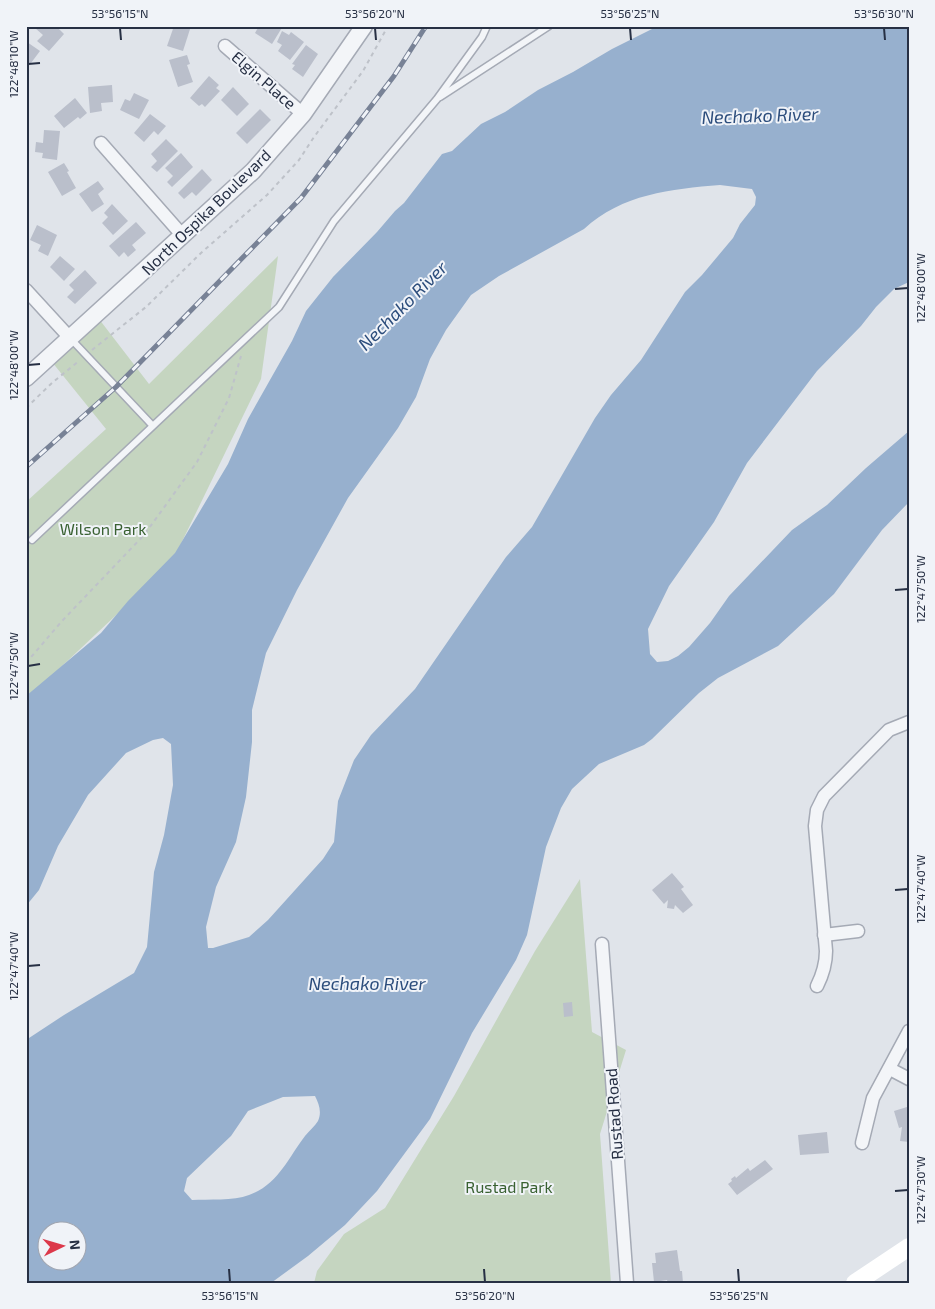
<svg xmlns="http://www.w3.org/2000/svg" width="935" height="1309" font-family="'Exo 2',sans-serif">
<rect width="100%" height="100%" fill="#e0e4ea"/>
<g fill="#c5d5c0">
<polygon points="278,256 261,379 174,558 166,568 43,684 26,703 26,502 106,429 52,362 99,319 149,384"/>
<polygon points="580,879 592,1032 626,1050 600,1134 611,1283 314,1283 317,1271 344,1234 385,1208 454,1096 535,951"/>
</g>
<path fill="#97b0ce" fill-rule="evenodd" d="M658,26H909V282L894,289L876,307L861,326L817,371L747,463L714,522L669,586L648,629L650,654L657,662L668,661L678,656L689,647L710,623L729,596L792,530L827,505L866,468L909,431V502L882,530L834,594L778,646L718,678L699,693L652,739L644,745L599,764L572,789L561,808L546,847L527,935L516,960L472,1033L430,1119L377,1191L345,1225L308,1256L271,1283H26V1040L64,1015L134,973L147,947L154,872L164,835L173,785L171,744L163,738L153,740L126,753L88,795L58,846L39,890L26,906V696L101,633L128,601L175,553L228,464L248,419L292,341L306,311L333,277L377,232L395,211L404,203L442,154L452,151L481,124L505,112L538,90L573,72L612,49ZM720,185L752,189L756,197L755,205L740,224L733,238L702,275L685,292L641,360L611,395L595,418L532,527L506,557L415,689L371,735L354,760L338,801L334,842L323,859L268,920L249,937L213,948H208L206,927L216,887L236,842L246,797L252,742V710L266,653L297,590L348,498L398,428L416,397L430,359L446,330L471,295L499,276L584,229C622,194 671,189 720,185ZM315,1096C319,1104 322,1112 318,1121C315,1126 309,1131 305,1136C288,1158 278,1185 249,1195C233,1201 209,1199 192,1200L184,1191L187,1178L231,1136L248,1111L283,1097ZM48,1232H78V1262H48Z"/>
<g fill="#babfcb">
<polygon points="36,26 56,26 64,34 49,51 37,41 43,35 35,28"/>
<polygon points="174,26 191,26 183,51 167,46"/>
<polygon points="259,26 283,26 272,44 255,33"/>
<polygon points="282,31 289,35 291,32 304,42 290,60 278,51 282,45 277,42"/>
<polygon points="27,42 40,51 28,67 26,65"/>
<polygon points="306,45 318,54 303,77 292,69 295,65 292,64"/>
<polygon points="187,55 190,64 187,65 193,82 178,87 169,60"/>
<polygon points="209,76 219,85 216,88 220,91 205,107 202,104 199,106 190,98"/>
<polygon points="112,85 113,102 101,103 102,111 90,113 88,87"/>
<polygon points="233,87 249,104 237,116 221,100"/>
<polygon points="134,93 149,100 139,119 120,110 125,99 130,101"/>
<polygon points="75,98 87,113 80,119 78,117 64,128 54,116"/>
<polygon points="260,109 271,120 247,144 236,133"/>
<polygon points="150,114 166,126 158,135 154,131 144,142 134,133"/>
<polygon points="44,130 60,131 57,160 42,158 43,153 35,152 36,142 43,143"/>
<polygon points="166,139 178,151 157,172 151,167 157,161 151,154"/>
<polygon points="181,153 193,167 172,187 167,182 173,176 165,168"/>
<polygon points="64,163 69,171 67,172 76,188 62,196 48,172"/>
<polygon points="202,169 212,180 196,196 192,192 184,199 178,193"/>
<polygon points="98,181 104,189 98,194 104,204 92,212 79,194"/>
<polygon points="112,204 128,221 113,235 102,223 108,217 104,213"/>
<polygon points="136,222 146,233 132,245 136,250 128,257 124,252 119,257 109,246"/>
<polygon points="37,225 57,235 48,256 38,251 41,245 30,240"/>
<polygon points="60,256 75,269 64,281 50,267"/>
<polygon points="85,270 97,283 75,304 67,297 74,290 69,285"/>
<polygon points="672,873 684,887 681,889 693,905 683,913 675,905 674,909 667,908 668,900 664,904 652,890"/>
<polygon points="572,1002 573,1016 564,1017 563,1003"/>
<polygon points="907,1107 909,1114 909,1142 900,1141 902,1127 899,1128 894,1111"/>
<polygon points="827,1132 829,1153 800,1155 798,1135"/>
<polygon points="765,1160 773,1169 737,1195 728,1184 732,1181 731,1179 735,1176 736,1178 748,1168 750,1171"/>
<polygon points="677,1250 680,1271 682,1271 683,1283 668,1283 667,1280 654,1282 652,1263 656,1263 655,1253"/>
</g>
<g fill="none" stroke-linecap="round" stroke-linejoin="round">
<defs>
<g id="service">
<polyline points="440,97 549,26"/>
<polyline points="71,339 152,425"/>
<polyline points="32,540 279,307 334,221 437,99 482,37 487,26"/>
</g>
<g id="minor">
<polyline points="225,46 303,114"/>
<polyline points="101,143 183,236"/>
<polyline points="26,290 70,338"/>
<polyline points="824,935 858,931"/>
<polyline points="602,944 627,1283"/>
<path d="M817,986C823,974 826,964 826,951L815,826L817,810L824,796L889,730L909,722"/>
<polyline points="890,1069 909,1079"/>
<polyline points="862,1143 873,1098 909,1031"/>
</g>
<polyline id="tertiary" points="26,378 253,171 303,114 364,26"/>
</defs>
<use href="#service" stroke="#a5aab5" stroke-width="9"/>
<use href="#minor" stroke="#a5aab5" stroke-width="15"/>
<use href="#tertiary" stroke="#a5aab5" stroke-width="19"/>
<g stroke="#bec2c9" stroke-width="2" stroke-dasharray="4 4" stroke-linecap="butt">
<polyline points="595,26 599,26"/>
<polyline points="92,350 146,307 201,253 267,195 299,160 314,137 363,71 388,26"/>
<polyline points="26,408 53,382 79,361"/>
<polyline points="26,663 62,621 144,535 197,462 229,398 241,356"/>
</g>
<use href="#service" stroke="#f3f5f8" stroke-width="6"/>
<use href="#minor" stroke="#f3f5f8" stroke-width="12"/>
<use href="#tertiary" stroke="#f3f5f8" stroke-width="16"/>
<polyline stroke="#fff" stroke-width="18" points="855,1283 909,1247"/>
<defs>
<polyline id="rail" points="26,467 116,387 301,198 394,76 426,26"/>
</defs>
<use href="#rail" stroke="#788296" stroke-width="5"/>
<use href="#rail" stroke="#f0f3f8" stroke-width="3" stroke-dasharray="9" stroke-linecap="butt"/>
</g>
<path fill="none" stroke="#273044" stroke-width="2" d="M120,28L121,40M375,28L376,40M630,28L631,40M884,28L885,40M28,64L40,63M895,289L908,288M28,365L40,364M895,590L908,589M28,666L40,664M895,890L908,889M28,966L40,965M895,1191L908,1190M229,1269L230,1282M484,1269L485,1282M738,1269L739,1282"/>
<g text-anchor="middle" stroke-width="4" stroke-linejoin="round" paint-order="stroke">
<g font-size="16" fill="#273044" stroke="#f0f3f8">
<text transform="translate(264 80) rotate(41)" y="6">Elgin Place</text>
<text transform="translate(206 212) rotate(-44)" y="6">North Ospika Boulevard</text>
<text transform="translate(614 1114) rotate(-94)" y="6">Rustad Road</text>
</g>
<g font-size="16" fill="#396132" stroke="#f0f3f8">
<text x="103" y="535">Wilson Park</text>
<text x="509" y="1193">Rustad Park</text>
</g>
<g font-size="18" font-style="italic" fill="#2c4d7c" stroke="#f0f3f8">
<text transform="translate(760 116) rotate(-2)" y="6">Nechako River</text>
<text transform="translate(403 306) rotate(-45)" y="6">Nechako River</text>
<text x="367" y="990">Nechako River</text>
</g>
</g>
<rect width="935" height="1309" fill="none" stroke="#f0f3f8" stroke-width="55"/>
<g transform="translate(62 1246) rotate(85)"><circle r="24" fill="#f0f3f8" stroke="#a0a5b0"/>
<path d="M0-4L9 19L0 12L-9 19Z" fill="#dc384a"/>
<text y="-8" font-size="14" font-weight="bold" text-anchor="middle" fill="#273044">N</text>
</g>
<rect x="28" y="28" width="880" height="1254" fill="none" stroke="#273044" stroke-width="2"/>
<g font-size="12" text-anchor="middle" fill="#273044">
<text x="120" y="18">53°56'15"N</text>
<text x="375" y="18">53°56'20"N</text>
<text x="630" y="18">53°56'25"N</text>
<text x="884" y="18">53°56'30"N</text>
<text transform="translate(14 64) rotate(-90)" y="4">122°48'10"W</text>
<text transform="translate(921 288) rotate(-90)" y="4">122°48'00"W</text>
<text transform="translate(14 365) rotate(-90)" y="4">122°48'00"W</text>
<text transform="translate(921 589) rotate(-90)" y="4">122°47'50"W</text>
<text transform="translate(14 666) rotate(-90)" y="4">122°47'50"W</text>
<text transform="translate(921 889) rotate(-90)" y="4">122°47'40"W</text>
<text transform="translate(14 966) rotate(-90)" y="4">122°47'40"W</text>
<text transform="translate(921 1190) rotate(-90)" y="4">122°47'30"W</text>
<text x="230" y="1300">53°56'15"N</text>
<text x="485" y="1300">53°56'20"N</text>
<text x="739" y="1300">53°56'25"N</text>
</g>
</svg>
